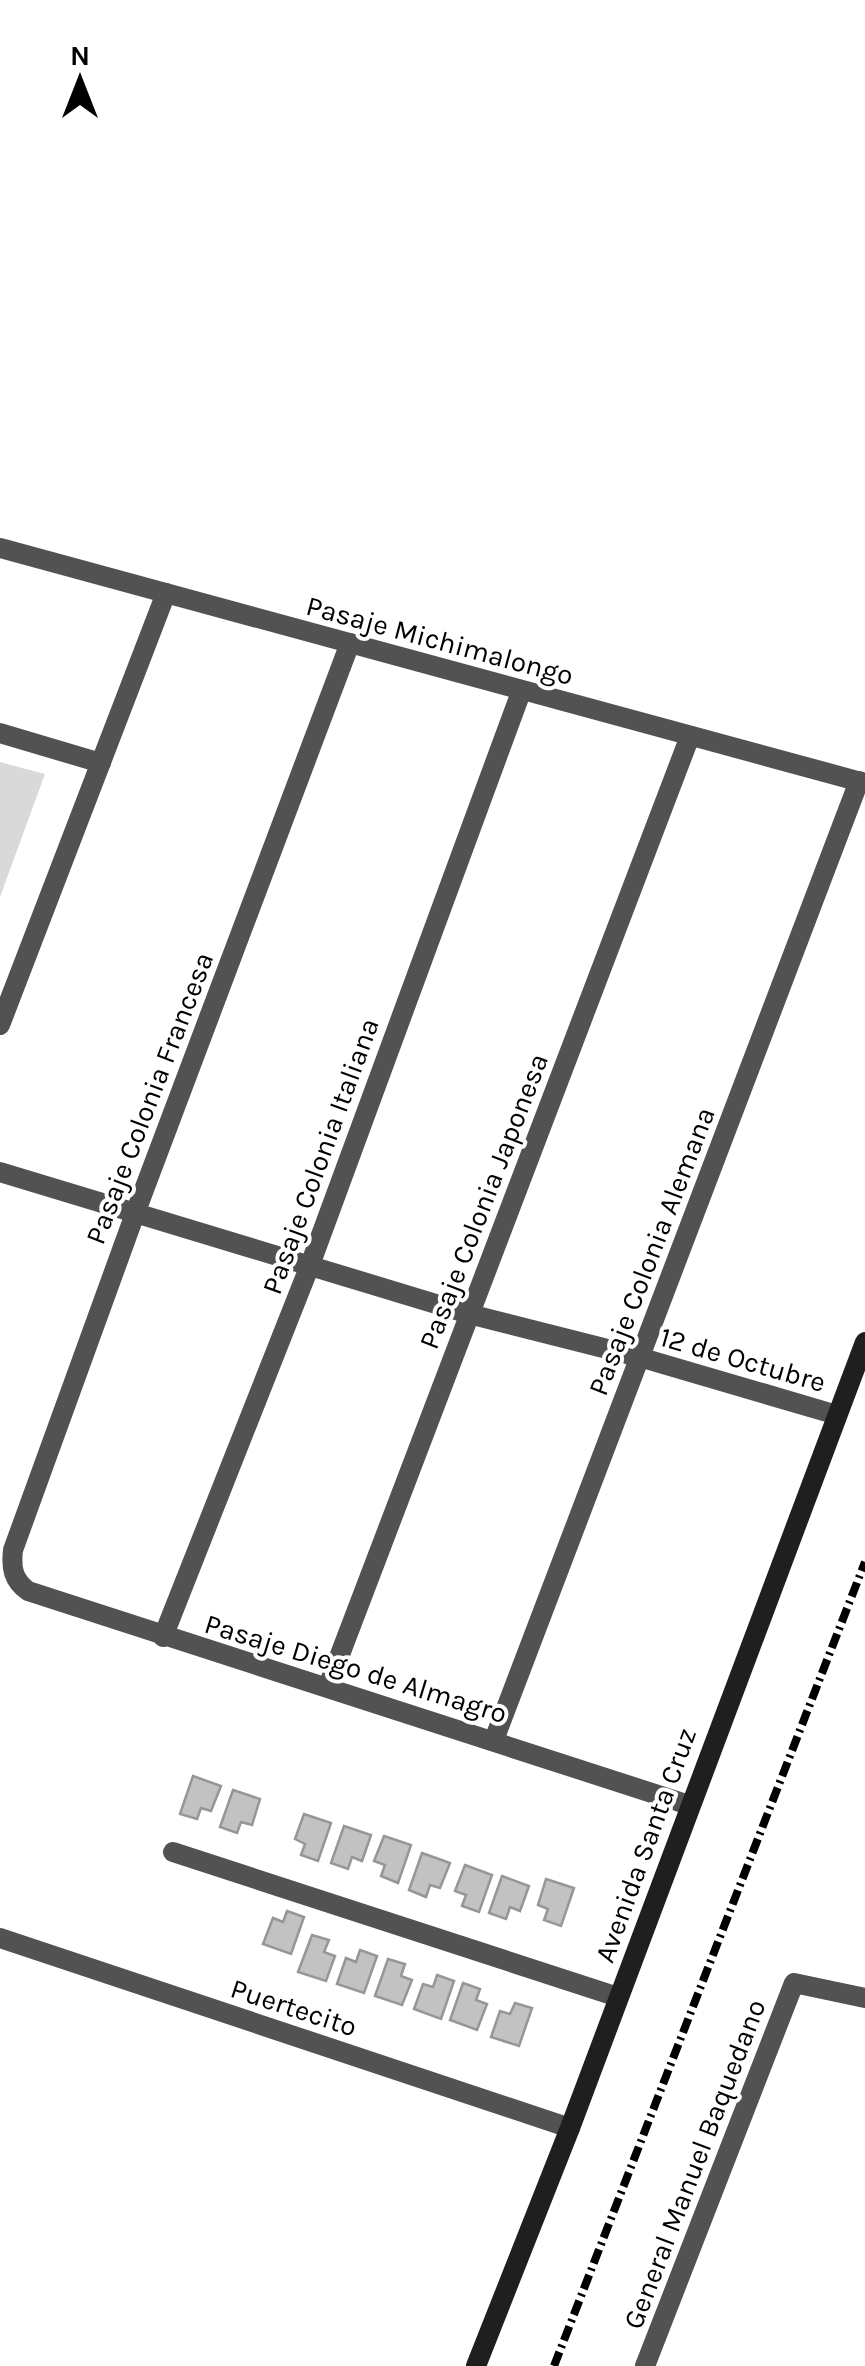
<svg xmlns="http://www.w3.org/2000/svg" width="865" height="2366" font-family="Karla,sans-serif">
<rect width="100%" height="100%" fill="#fff"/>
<polygon fill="#d9d9d9" points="0,762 45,774 0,897"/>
<g fill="#c2c2c2" stroke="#969696" stroke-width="2.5">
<polygon points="193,1776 221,1786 211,1811 201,1808 197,1819 180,1814"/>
<polygon points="233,1790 260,1799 252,1825 241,1822 237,1833 220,1827"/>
<polygon points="304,1814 331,1823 318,1861 301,1855 305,1844 295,1839"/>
<polygon points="344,1826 371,1835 362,1861 352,1857 348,1869 331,1863"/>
<polygon points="384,1836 411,1845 398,1883 381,1876 385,1865 374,1861"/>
<polygon points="422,1853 450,1863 440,1888 430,1885 426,1897 409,1890"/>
<polygon points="465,1865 492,1875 479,1912 462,1906 466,1895 455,1891"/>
<polygon points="502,1876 529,1886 520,1911 510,1907 506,1919 489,1913"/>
<polygon points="546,1879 574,1888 561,1926 544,1920 548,1909 538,1905"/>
<polygon points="287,1911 304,1917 291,1954 263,1944 273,1918 283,1922"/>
<polygon points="312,1935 329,1940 324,1952 335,1956 326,1981 298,1972"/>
<polygon points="360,1950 377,1956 364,1993 337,1984 346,1958 356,1962"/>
<polygon points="388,1959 405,1964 401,1976 412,1980 402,2005 375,1996"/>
<polygon points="437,1975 454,1981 441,2019 414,2009 423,1984 433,1987"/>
<polygon points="463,1983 480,1989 476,2000 487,2004 477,2030 450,2020"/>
<polygon points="515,2003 532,2008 519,2046 491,2037 500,2011 510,2014"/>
</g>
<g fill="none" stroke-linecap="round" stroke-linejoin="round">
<g stroke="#525252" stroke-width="20">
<polyline points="0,548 865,783"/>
<path d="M350,643L136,1211L13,1550C11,1568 13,1580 28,1591L689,1805"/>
<polyline points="0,733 101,763"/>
<polyline points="0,1025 166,593"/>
<polyline points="0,1172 469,1314 639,1357 837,1415"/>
<polyline points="163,1637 310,1265 521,692"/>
<polyline points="328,1686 690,736"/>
<polyline points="494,1740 859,781"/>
<polyline points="173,1852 618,1997"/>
<polyline points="0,1938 570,2128"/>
<polyline points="645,2366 794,1983 865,1998"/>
</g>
<polyline stroke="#1f1f1f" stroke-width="20" points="476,2366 570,2128 865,1342"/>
<polyline stroke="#000" stroke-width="8" stroke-dasharray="15 5 2.5 5" stroke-linecap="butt" points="554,2366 865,1562"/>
</g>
<g text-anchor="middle" stroke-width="8" stroke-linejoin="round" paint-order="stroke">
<g font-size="28" fill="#000" stroke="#fff">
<text transform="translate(440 640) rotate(15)" y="10">Pasaje Michimalongo</text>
<text transform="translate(149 1098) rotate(-69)" y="10">Pasaje Colonia Francesa</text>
<text transform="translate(320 1156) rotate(-70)" y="10">Pasaje Colonia Italiana</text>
<text transform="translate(483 1201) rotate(-69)" y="10">Pasaje Colonia Japonesa</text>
<text transform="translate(651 1251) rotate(-69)" y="10">Pasaje Colonia Alemana</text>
<text transform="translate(743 1359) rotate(16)" y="10">12 de Octubre</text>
<text transform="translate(356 1668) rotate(17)" y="10">Pasaje Diego de Almagro</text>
<text transform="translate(645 1845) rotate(-70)" y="10">Avenida Santa Cruz</text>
<text transform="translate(294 2007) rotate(18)" y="10">Puertecito</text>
<text transform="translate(694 2164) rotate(-69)" y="10">General Manuel Baquedano</text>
</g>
</g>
<g transform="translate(80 80)" stroke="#ffffff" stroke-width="8" paint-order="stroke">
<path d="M0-8L18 38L0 25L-18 38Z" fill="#000000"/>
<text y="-15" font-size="28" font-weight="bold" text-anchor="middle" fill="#000000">N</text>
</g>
</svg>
